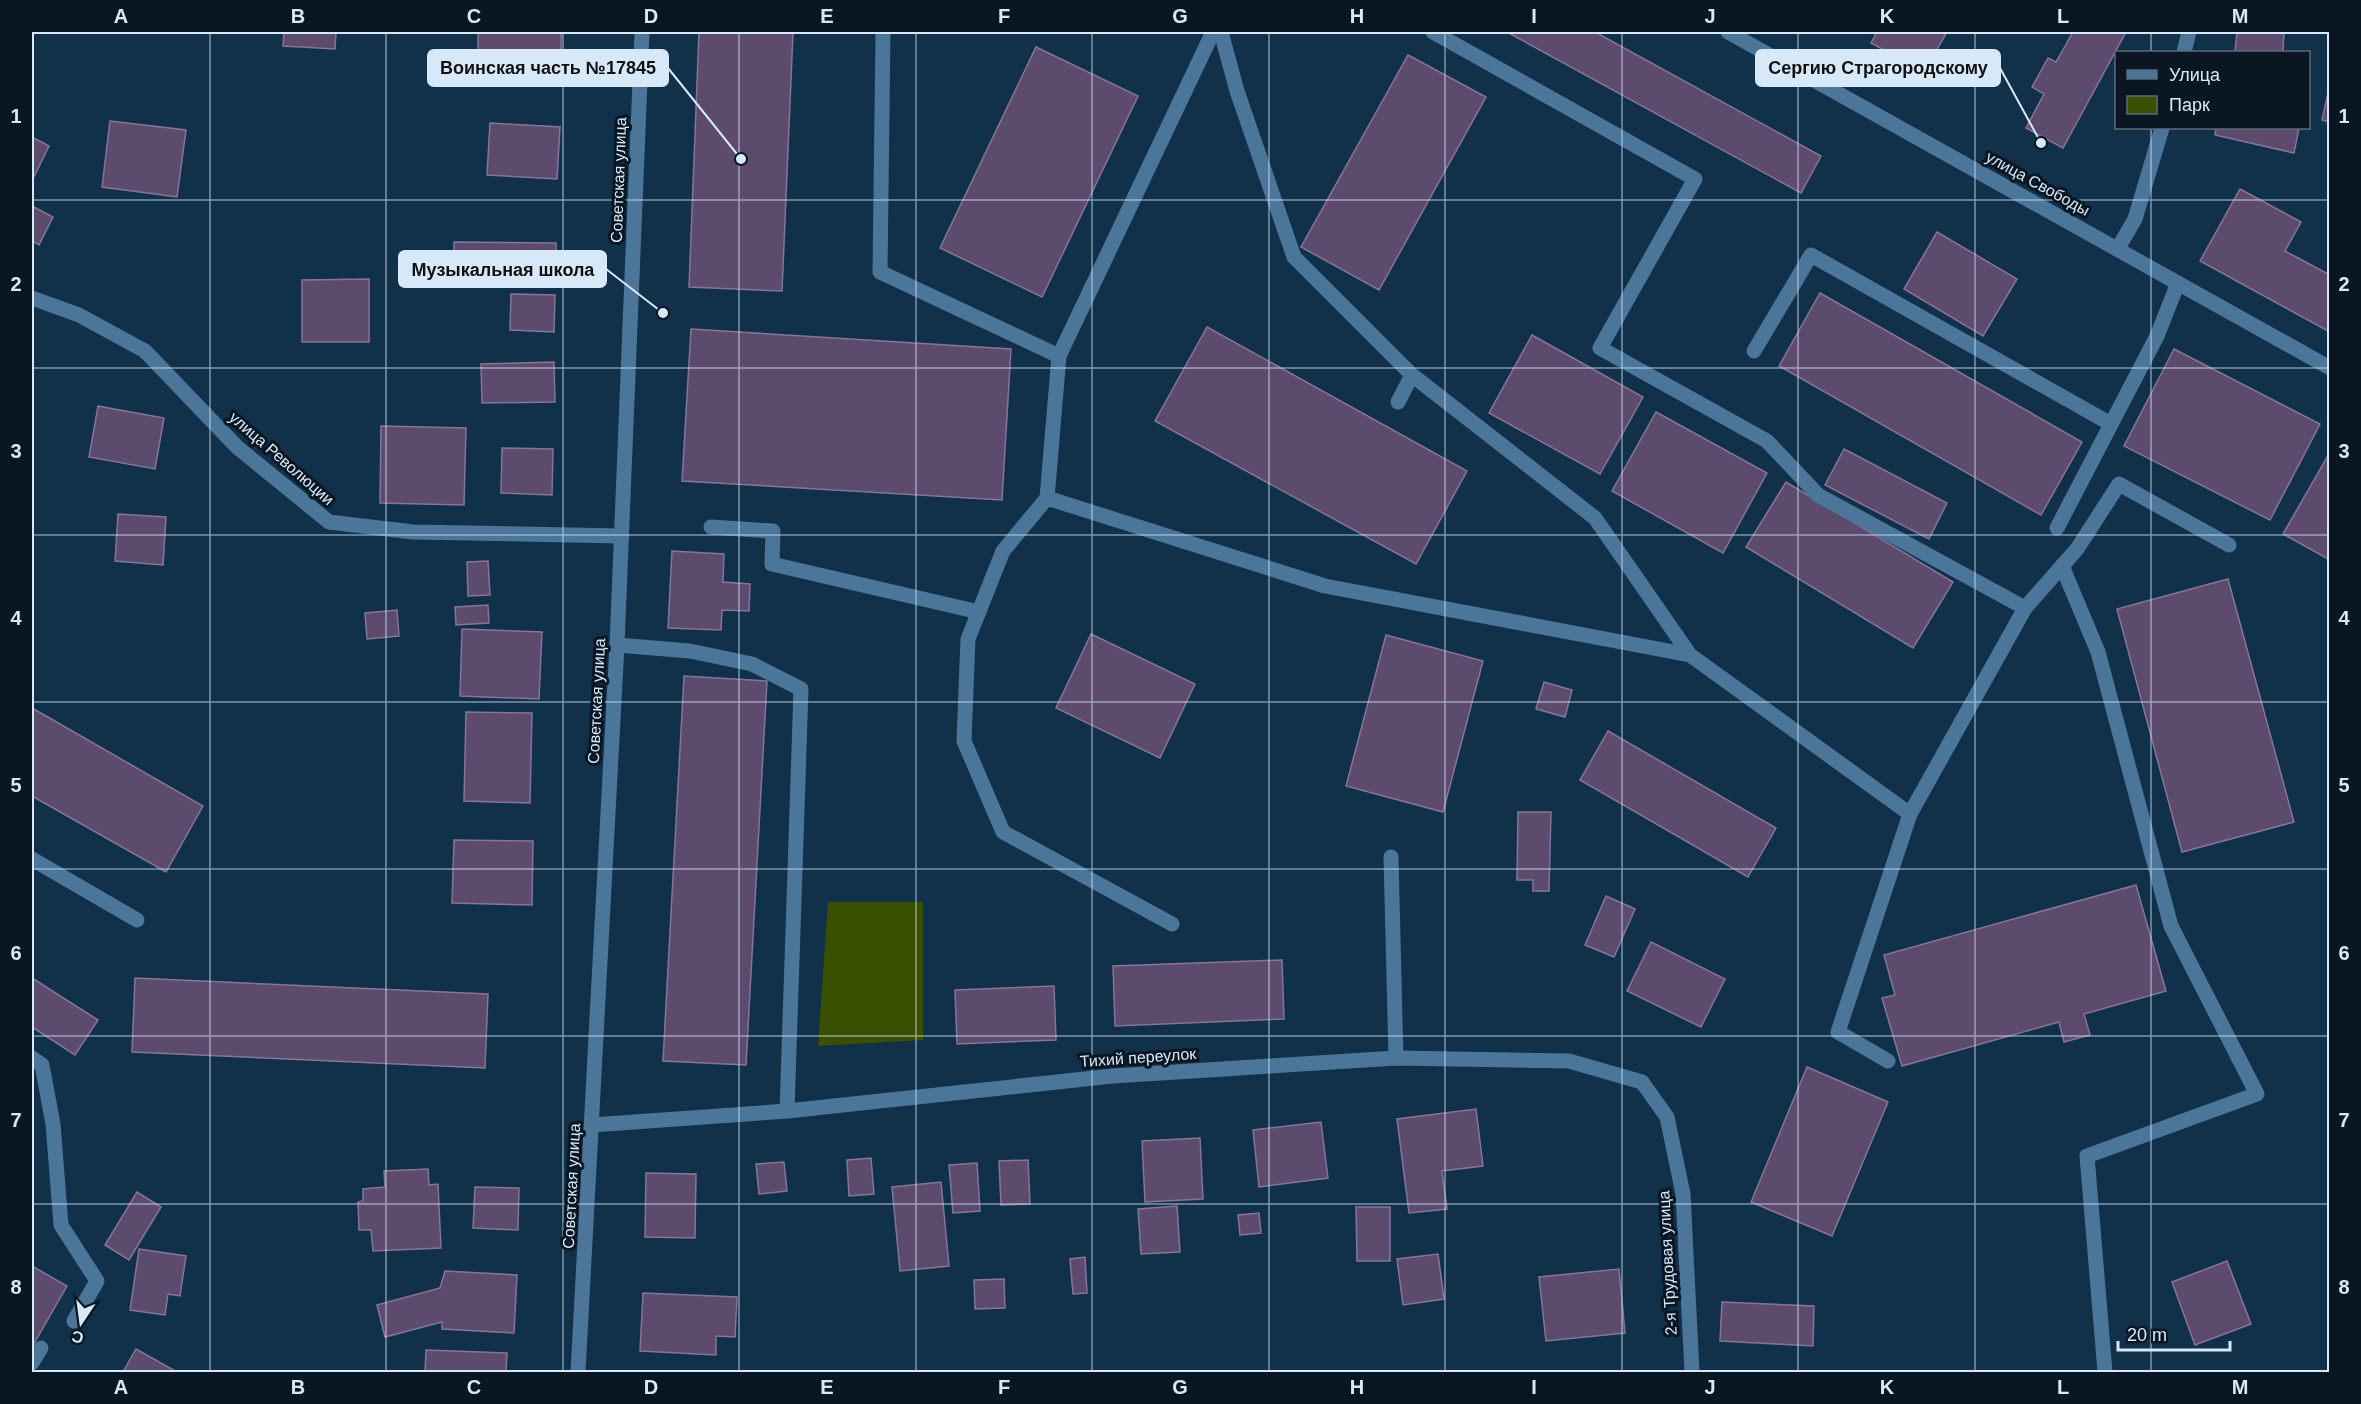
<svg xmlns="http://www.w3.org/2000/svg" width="2361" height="1404" font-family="Arial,sans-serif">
<rect width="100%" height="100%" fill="#113049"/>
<polygon fill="#395000" points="828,902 923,902 923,1040 818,1046"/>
<g fill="#5c4b6d" stroke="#867599" stroke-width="1.5">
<polygon points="284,32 336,32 335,49 283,46"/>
<polygon points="478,32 561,32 561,66 478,65"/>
<polygon points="699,32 793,32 782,291 689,287"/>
<polygon points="1507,32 1595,32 1821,156 1801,193"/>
<polygon points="1877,32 1947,32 1924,72 1871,43"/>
<polygon points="2073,32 2126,32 2063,148 2026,128 2044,94 2032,87 2048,58 2056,62"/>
<polygon points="2237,32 2284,32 2283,52 2235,52"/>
<polygon points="1036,47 1138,96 1042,297 940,248"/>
<polygon points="1408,55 1486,97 1379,290 1301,247"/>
<polygon points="2330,84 2330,122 2322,120"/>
<polygon points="110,121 186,130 177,197 102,187"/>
<polygon points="490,123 560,127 557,179 487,175"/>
<polygon points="2216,128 2299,128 2294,153 2215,135"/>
<polygon points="32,137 49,146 32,181"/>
<polygon points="2240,189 2301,222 2285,251 2330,275 2328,331 2200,261"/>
<polygon points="32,206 53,217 39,245 32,241"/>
<polygon points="1937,232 2017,279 1983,336 1904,289"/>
<polygon points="454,242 556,243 556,281 454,280"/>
<polygon points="369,279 369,342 302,342 302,280"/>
<polygon points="1820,293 2082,442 2041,515 1779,366"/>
<polygon points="511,294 555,295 554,332 510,330"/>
<polygon points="1207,327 1467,471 1416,564 1155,421"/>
<polygon points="691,329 1011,349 1002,500 682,481"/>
<polygon points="1532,335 1643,397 1600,474 1489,413"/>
<polygon points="2174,349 2320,424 2270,520 2124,446"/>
<polygon points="554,362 555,402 482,403 481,364"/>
<polygon points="98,406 164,418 155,469 89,457"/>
<polygon points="1656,412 1767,473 1723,553 1612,491"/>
<polygon points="381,426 466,428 464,505 380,503"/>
<polygon points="502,448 553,449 552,495 501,493"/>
<polygon points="1844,449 1947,503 1929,539 1825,485"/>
<polygon points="2330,452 2330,560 2283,534"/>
<polygon points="1786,482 1953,582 1913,648 1746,547"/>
<polygon points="118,514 166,517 163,565 115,561"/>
<polygon points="672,551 724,554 723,582 750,584 749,611 722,610 721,630 668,628"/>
<polygon points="488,561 490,595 468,596 467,562"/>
<polygon points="2228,579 2294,822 2182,852 2117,609"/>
<polygon points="488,605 489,623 456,625 455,607"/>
<polygon points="397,610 399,636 367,639 365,613"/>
<polygon points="462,629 542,632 539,699 460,696"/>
<polygon points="1091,634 1195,684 1160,758 1056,708"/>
<polygon points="1386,635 1483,661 1443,812 1346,786"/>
<polygon points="684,676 767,681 746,1065 663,1061"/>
<polygon points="1544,682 1572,690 1565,717 1536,709"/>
<polygon points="32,708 203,806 166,872 32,796"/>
<polygon points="466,712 532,713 530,803 464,801"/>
<polygon points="1608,731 1776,828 1748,877 1580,780"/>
<polygon points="1518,812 1551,812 1549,891 1533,891 1533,880 1517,880"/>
<polygon points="454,840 533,841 532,905 452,903"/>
<polygon points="2136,885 2166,991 2084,1014 2090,1035 2064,1042 2059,1022 1902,1066 1882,998 1895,995 1884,955"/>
<polygon points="1606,896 1635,909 1614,957 1585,945"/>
<polygon points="1651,942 1725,979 1701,1027 1627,991"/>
<polygon points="1282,960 1284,1019 1115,1026 1113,966"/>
<polygon points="32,978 98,1020 75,1055 32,1027"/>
<polygon points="135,978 488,994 485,1068 132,1052"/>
<polygon points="1054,986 1056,1040 957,1044 955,990"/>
<polygon points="1807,1067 1888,1102 1832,1236 1751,1202"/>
<polygon points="1476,1109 1483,1166 1442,1171 1447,1209 1409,1213 1397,1119"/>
<polygon points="1321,1122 1328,1178 1259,1187 1253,1130"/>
<polygon points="1200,1138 1203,1199 1145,1202 1142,1141"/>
<polygon points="871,1158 874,1194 849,1196 847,1160"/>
<polygon points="1028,1160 1030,1204 1001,1205 999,1161"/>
<polygon points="784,1162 787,1191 759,1194 756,1164"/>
<polygon points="977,1163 980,1211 953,1213 949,1165"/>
<polygon points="428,1169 429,1185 438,1184 441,1248 373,1251 371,1230 359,1230 358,1202 363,1201 363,1189 385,1187 384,1171"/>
<polygon points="646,1173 696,1174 695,1238 645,1237"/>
<polygon points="941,1182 949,1266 900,1271 892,1187"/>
<polygon points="475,1187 519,1188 518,1230 473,1228"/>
<polygon points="137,1192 161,1207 129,1260 105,1245"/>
<polygon points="1177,1206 1180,1252 1141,1254 1138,1209"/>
<polygon points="1356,1207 1390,1207 1390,1261 1357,1261"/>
<polygon points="1259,1213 1261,1233 1240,1235 1238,1215"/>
<polygon points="139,1249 186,1256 180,1296 168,1294 165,1315 130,1310"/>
<polygon points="1438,1254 1444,1299 1403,1305 1397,1259"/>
<polygon points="1085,1257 1087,1293 1073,1294 1070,1259"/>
<polygon points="2227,1261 2251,1324 2195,1345 2172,1282"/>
<polygon points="32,1266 67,1286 32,1347"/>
<polygon points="1619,1269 1625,1333 1546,1341 1539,1277"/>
<polygon points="445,1271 517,1275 514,1333 442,1329 442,1322 385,1337 377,1305 440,1288"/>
<polygon points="1004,1279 1005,1308 975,1309 974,1280"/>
<polygon points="643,1293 737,1297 735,1337 716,1336 716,1355 640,1351"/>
<polygon points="1722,1302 1814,1306 1813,1346 1720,1341"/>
<polygon points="136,1349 177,1372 123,1372"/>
<polygon points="426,1350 507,1353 506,1372 425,1372"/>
</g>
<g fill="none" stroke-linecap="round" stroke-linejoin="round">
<g stroke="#4c759a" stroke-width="15">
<polyline points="883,32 880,272 1059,356"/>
<polyline points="1221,32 1237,91 1294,257 1412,375 1595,518 1690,655 1910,814"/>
<polyline points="1433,32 1695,179 1600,348 1767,441 1818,495 2025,608 1910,814 1838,1032 1888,1061"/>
<polyline points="1728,32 2330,368"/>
<polyline points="2184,52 2189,32"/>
<polyline points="2118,248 2135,219 2162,128"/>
<polyline points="32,298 79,315 145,351 237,447 329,522 413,532 622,536"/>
<polyline points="1754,351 1811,255 2111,424"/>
<polyline points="1398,402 1412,375"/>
<polyline points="1047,498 1059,356 1213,32"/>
<polyline points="711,527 773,531 772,564 979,612"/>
<polyline points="2057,528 2157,336 2178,283"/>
<polyline points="2062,566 2098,652 2171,926 2257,1094 2087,1156 2105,1372"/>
<polyline points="2025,608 2077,549 2119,484 2229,545"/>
<polyline points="617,645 690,651 752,664 801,689 787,1111"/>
<polyline points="1391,857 1396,1058"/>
<polyline points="32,859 137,920"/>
<polyline points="1172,924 1003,832 964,741 968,639 1003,551 1047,498 1325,586 1690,655"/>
<polyline points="32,1058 42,1065 53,1124 61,1225 97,1281 74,1321"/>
<polyline points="592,1125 787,1111 1113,1076 1396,1058 1569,1061 1642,1082 1667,1117 1683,1194 1692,1372"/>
<polyline points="32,1363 41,1348"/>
<polyline points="578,1372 617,645 642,32"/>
</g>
</g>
<path fill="none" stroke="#d7e9f9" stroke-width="1.5" stroke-opacity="0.55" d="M210,32V1372M386,32V1372M563,32V1372M739,32V1372M916,32V1372M1092,32V1372M1269,32V1372M1445,32V1372M1622,32V1372M1798,32V1372M1975,32V1372M2151,32V52M2151,128V1372M32,200H2330M32,368H2330M32,535H2330M32,702H2330M32,869H2330M32,1036H2330M32,1204H2330"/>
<g text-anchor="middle" stroke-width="6" stroke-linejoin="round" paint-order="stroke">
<g font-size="16" fill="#d7e9f9" stroke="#0a1722">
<text transform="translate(618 180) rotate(-88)" y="6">Советская улица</text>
<text transform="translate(2038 183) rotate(29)" y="6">улица Свободы</text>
<text transform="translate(282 458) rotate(41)" y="6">улица Революции</text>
<text transform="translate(596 701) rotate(-87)" y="6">Советская улица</text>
<text transform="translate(1138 1057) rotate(-4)" y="6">Тихий переулок</text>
<text transform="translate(571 1186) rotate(-87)" y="6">Советская улица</text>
<text transform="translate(1667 1263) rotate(-93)" y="6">2-я Трудовая улица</text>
</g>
</g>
<path fill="none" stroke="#d7e9f9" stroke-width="2" d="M741 159L668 68M2041 143L2000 68M663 313L606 269"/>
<g fill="#d7e9f9" stroke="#0a1722" stroke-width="2">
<circle cx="741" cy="159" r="6"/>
<circle cx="2041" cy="143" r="6"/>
<circle cx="663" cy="313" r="6"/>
</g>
<g fill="#d7e9f9" stroke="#d7e9f9" stroke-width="2">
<rect x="428" y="50" width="240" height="36" rx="6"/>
<rect x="1756" y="50" width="244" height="36" rx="6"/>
<rect x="399" y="251" width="207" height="36" rx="6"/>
</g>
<g font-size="18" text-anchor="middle" font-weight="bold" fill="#111">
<text x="548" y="74">Воинская часть №17845</text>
<text x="1878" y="74">Сергию Страгородскому</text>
<text x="503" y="276">Музыкальная школа</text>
</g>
<rect width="2361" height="1404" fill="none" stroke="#0a1722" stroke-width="66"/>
<rect x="2115" y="51" width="195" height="78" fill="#0a1722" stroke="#5c6b78" stroke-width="1.5"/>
<rect x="2127" y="70" width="30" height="9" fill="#4c759a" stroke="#5c6b78" stroke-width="1.5"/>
<text x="2169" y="81" font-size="18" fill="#d7e9f9">Улица</text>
<rect x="2127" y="96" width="30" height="18" fill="#395000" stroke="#5c6b78" stroke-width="1.5"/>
<text x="2169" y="111" font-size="18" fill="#d7e9f9">Парк</text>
<g transform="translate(81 1323) rotate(193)" stroke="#0a1722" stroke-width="4.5" paint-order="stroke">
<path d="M0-4.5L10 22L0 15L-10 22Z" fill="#d7e9f9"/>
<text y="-9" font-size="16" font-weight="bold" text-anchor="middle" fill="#d7e9f9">С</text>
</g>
<path d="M2118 1341v9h112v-9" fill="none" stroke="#d7e9f9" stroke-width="3"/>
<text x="2127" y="1341" font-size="18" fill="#d7e9f9" stroke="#0a1722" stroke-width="4.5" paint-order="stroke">20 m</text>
<rect x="33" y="33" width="2295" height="1338" fill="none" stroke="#d7e9f9" stroke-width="2"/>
<g font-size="20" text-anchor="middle" font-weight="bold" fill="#d7e9f9">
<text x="121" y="23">A</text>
<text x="298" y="23">B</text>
<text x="474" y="23">C</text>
<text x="651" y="23">D</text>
<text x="827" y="23">E</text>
<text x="1004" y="23">F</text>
<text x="1180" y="23">G</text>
<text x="1357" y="23">H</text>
<text x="1534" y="23">I</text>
<text x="1710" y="23">J</text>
<text x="1887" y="23">K</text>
<text x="2063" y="23">L</text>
<text x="2240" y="23">M</text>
<text x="16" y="123">1</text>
<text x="2344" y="123">1</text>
<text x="16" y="291">2</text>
<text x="2344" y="291">2</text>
<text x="16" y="458">3</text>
<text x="2344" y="458">3</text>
<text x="16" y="625">4</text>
<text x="2344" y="625">4</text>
<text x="16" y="792">5</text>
<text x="2344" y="792">5</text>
<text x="16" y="960">6</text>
<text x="2344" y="960">6</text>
<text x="16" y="1127">7</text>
<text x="2344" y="1127">7</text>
<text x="16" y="1294">8</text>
<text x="2344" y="1294">8</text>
<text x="121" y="1394">A</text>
<text x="298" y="1394">B</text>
<text x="474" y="1394">C</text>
<text x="651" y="1394">D</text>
<text x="827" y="1394">E</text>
<text x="1004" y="1394">F</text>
<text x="1180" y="1394">G</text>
<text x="1357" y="1394">H</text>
<text x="1534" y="1394">I</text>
<text x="1710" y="1394">J</text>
<text x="1887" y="1394">K</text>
<text x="2063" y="1394">L</text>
<text x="2240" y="1394">M</text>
</g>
</svg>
